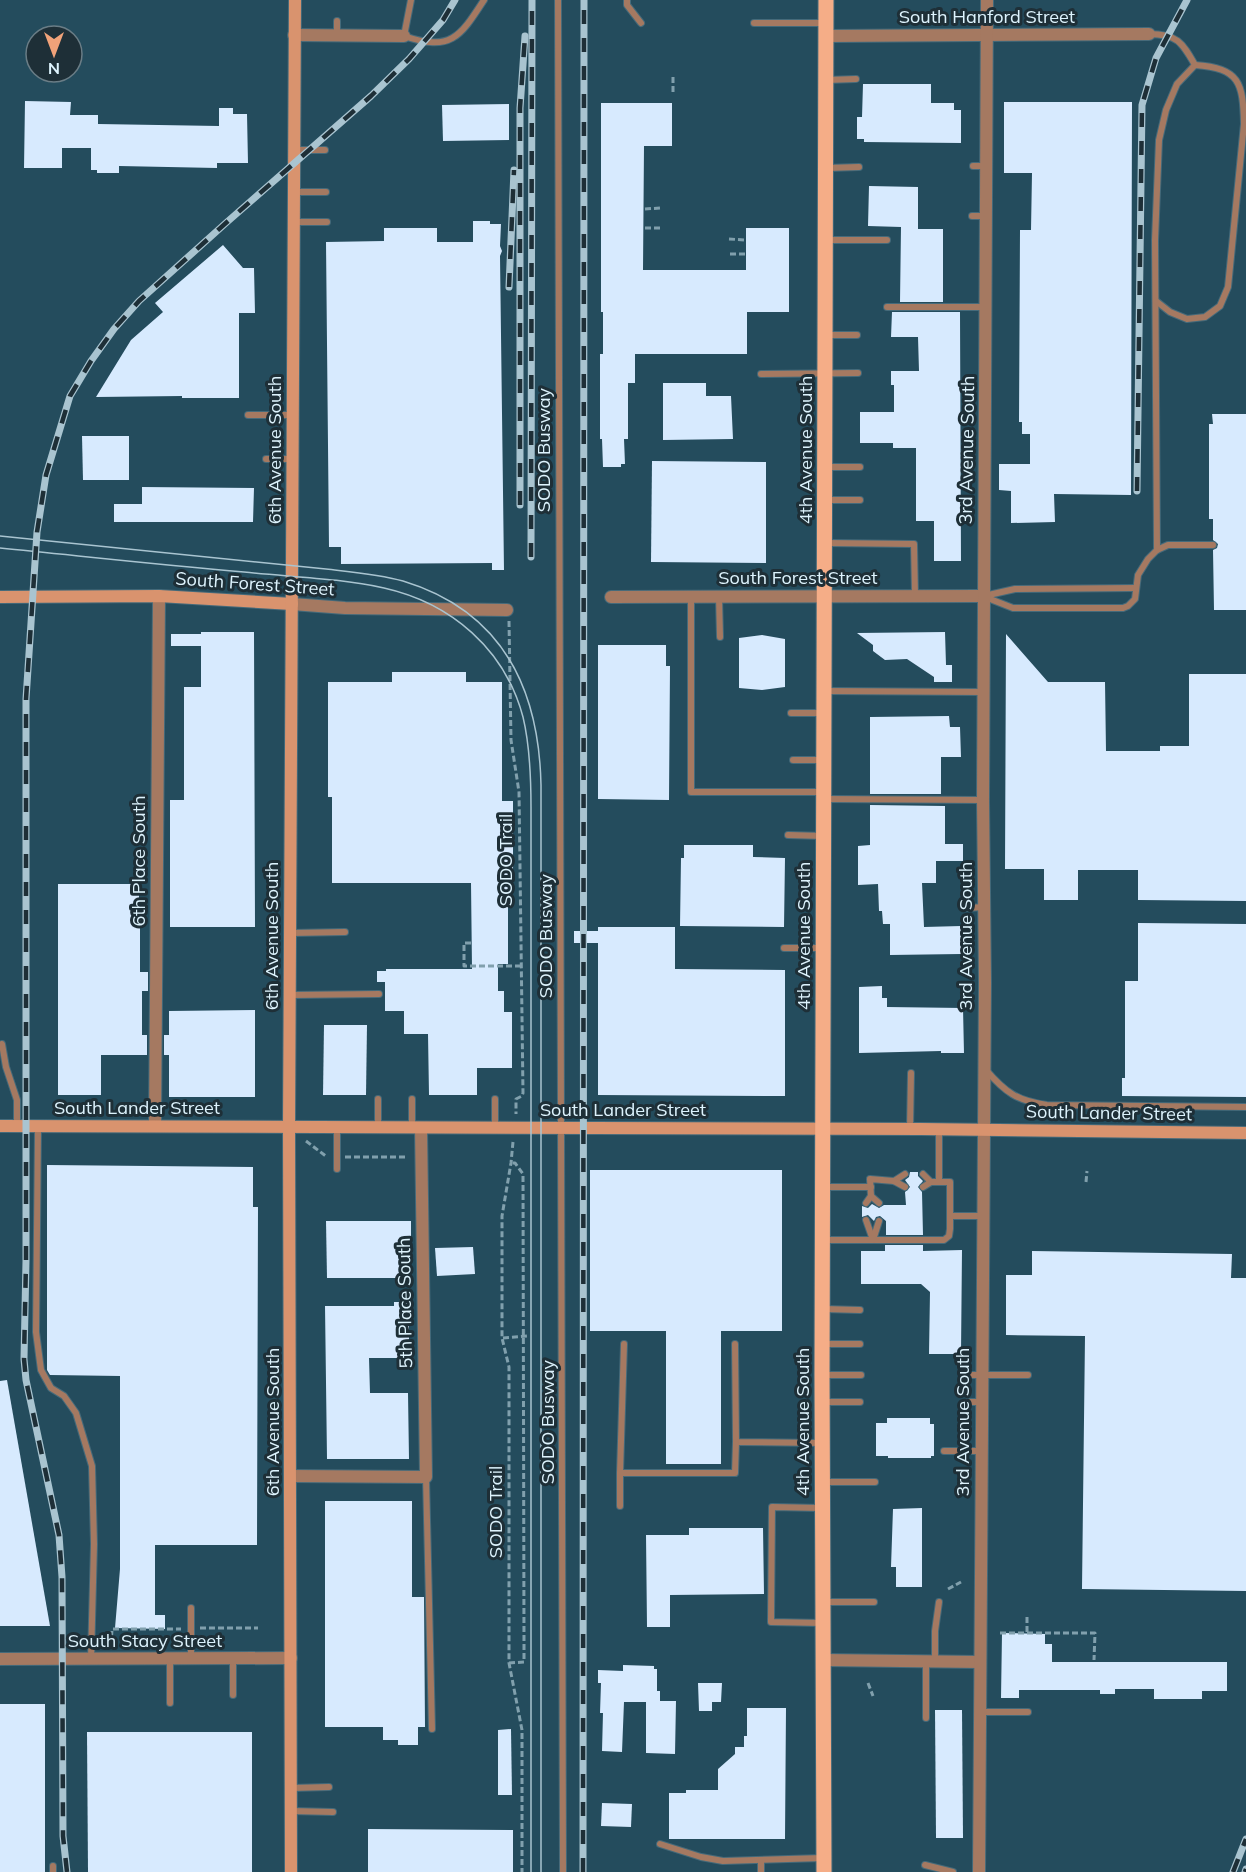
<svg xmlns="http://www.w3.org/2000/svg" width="1246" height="1872" font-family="Mulish,sans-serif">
<rect width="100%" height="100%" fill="#244c5d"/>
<g fill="#d7eafe">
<polygon points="863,84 931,84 931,103 954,103 954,110 961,110 961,143 864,142 864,139 857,139 857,117 862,117"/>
<polygon points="25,101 71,102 70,115 98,115 98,124 219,126 219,108 233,108 233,114 247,114 248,163 217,163 217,168 119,166 119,173 97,173 97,170 91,170 91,148 62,148 62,168 24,168"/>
<polygon points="1004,102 1132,102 1131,495 1054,494 1055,522 1011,523 1011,491 999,490 999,464 1030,464 1030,434 1022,434 1022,422 1019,422 1020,230 1031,230 1032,173 1004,173"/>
<polygon points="601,103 672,103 672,146 644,146 643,270 746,270 746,228 789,228 789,312 747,312 747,354 635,354 635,383 628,383 628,439 624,439 625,464 621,464 621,467 603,467 602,439 600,439 600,354 603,354 603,312 601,312"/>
<polygon points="509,104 509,140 443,141 442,105"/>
<polygon points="869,186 918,187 918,229 943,229 943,302 900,302 901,227 868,226"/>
<polygon points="473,221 490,221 490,224 501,224 500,246 502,251 500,256 504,570 492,570 492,563 341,564 341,547 329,547 326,242 384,241 384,228 437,228 437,242 473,242"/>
<polygon points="223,245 243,268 254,268 255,313 239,313 239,398 182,398 182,396 96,397 131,340 163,312 155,303"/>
<polygon points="892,312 960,312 961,561 934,561 934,521 916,521 916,448 893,448 893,443 860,443 860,412 894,412 894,385 891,385 891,371 919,371 918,337 891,337"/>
<polygon points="663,383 706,383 706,396 731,396 733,439 663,440"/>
<polygon points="1212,414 1246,414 1246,610 1214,610 1213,550 1217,548 1218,544 1213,540 1213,519 1209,519 1209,424 1213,424"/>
<polygon points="82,436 129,436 129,480 83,480"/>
<polygon points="652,461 766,462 766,563 651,562"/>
<polygon points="142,487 254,488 253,522 114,522 114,504 142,504"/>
<polygon points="201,632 254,632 255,927 170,927 170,800 184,800 184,687 201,687 201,646 171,646 171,634 201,634"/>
<polygon points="945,632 946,665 952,665 952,682 934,682 934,677 907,659 885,660 873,651 873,645 857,633"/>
<polygon points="1006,634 1048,682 1105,682 1106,751 1160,751 1160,746 1189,746 1189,674 1246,674 1246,901 1138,900 1138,870 1078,870 1078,900 1044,900 1044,869 1005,869"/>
<polygon points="762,635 785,639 785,687 762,690 739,688 739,638"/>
<polygon points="598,645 666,645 666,666 670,666 669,800 598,799"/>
<polygon points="392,672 466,672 466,682 502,682 502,801 513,801 513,870 510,870 510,883 508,883 508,964 498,964 498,991 504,991 504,1012 512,1012 512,1068 477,1068 477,1095 429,1095 428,1034 404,1034 404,1011 385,1011 385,982 377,982 377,971 386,971 386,969 472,969 471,883 332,883 332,797 328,797 328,682 392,682"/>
<polygon points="949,716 950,727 960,727 961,757 941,757 941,794 870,794 870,717"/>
<polygon points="870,805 945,806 945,844 963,844 963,861 936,861 936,883 922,883 924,927 961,926 961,954 890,955 890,924 883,924 882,911 879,911 878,884 858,885 858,846 870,845"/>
<polygon points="684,845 753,845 753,857 785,858 784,927 680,926 681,858 684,858"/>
<polygon points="58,884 139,884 139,909 143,909 143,927 140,927 140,972 148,972 148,991 142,991 142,1035 147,1035 147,1055 101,1055 101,1095 58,1095"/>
<polygon points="1138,923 1246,924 1246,1097 1122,1096 1122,1078 1125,1078 1125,981 1138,981"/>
<polygon points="598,927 675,927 675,969 785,970 785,1096 598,1095 598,943 574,943 574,931 598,931"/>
<polygon points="882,986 882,998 887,998 887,1007 963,1008 964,1053 941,1053 941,1051 859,1053 859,987"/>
<polygon points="255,1010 255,1097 169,1097 169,1055 164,1055 164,1035 169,1035 169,1011"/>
<polygon points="324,1025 367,1025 366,1095 323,1095"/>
<polygon points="47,1165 253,1167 253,1207 258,1207 257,1545 155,1545 155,1615 165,1615 165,1629 115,1628 120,1569 120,1376 50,1375 47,1370"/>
<polygon points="590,1170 782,1170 782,1331 721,1331 721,1464 666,1464 666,1331 590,1331"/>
<polygon points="910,1172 918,1172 918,1176 923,1181 918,1187 922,1192 923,1235 886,1235 886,1221 880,1216 876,1217 874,1221 868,1215 862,1217 862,1206 868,1208 872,1204 879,1208 884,1205 906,1205 905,1192 910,1187 905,1180 909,1177"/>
<polygon points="326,1221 411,1221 411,1278 327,1278"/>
<polygon points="885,1245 923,1245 923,1251 962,1250 961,1354 929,1354 930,1292 921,1284 861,1284 861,1251 885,1251"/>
<polygon points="473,1247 475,1274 437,1276 435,1248"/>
<polygon points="1032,1251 1232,1254 1231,1278 1246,1278 1246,1591 1082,1589 1085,1336 1006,1335 1006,1275 1032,1275"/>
<polygon points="394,1302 409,1302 409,1347 404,1347 404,1358 369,1358 370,1393 408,1393 409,1459 327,1459 325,1306 394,1306"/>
<polygon points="7,1380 50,1626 0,1626 0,1381"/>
<polygon points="887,1418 930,1418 930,1424 934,1424 934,1456 931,1456 931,1458 888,1458 888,1456 876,1456 876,1423 887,1423"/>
<polygon points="325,1501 412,1501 412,1597 424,1597 425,1727 418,1727 418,1745 398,1745 398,1740 383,1740 383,1727 325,1727"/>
<polygon points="922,1508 922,1587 896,1587 896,1567 891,1567 893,1509"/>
<polygon points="689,1528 763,1528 764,1594 670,1595 670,1627 647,1627 646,1535 689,1535"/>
<polygon points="1002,1633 1045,1634 1045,1644 1052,1644 1052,1662 1227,1662 1227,1691 1202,1691 1202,1699 1154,1699 1154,1689 1115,1689 1115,1694 1100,1694 1100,1690 1019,1690 1019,1698 1001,1698"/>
<polygon points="623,1665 654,1666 654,1669 657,1669 657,1691 660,1691 660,1701 676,1701 675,1754 646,1753 646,1702 624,1702 622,1752 602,1751 603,1713 600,1713 601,1683 598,1683 598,1670 623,1671"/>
<polygon points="698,1683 722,1683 721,1702 712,1702 712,1711 699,1711"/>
<rect x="0" y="1704" width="45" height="168"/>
<polygon points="747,1708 786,1708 785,1839 669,1839 669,1793 686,1793 686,1790 718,1790 718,1769 735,1754 735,1747 744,1747 744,1736 747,1736"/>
<polygon points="935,1710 962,1710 963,1838 936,1838"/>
<polygon points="511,1729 512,1795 498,1795 498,1730"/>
<polygon points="87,1732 252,1732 252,1872 88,1872"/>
<polygon points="602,1803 632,1804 631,1827 601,1826"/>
<polygon points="368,1829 513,1830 513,1872 368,1872"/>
</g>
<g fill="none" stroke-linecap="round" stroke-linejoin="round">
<defs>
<g id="lane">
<path d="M411,0L404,36C451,52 460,37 484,0"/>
<polyline points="558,0 563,1872"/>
<polyline points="627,0 627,5 641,23"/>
<polyline points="337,21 337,35"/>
<polyline points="754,23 825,23"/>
<path d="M1149,34C1177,34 1182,42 1195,65L1177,84L1166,110L1159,140L1155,240L1157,550"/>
<polyline points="826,80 856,79"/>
<polyline points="295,150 325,150"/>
<polyline points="973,166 986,166"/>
<polyline points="826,168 859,167"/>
<polyline points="294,192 326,192"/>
<polyline points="972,216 986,216"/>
<polyline points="294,222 327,222"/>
<polyline points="826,240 887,240"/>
<path d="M1156,301L1170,312L1187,319L1205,317L1220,306L1228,287L1244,124C1243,83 1240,68 1195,65"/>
<polyline points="887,307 986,307"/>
<polyline points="826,335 857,335"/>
<polyline points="761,374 858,373"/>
<polyline points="248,415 293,415"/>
<polyline points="266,459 293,459"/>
<polyline points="826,467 860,467"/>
<polyline points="825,500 860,500"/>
<polyline points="826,543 914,544 915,596"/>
<polyline points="691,596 691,792 824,792"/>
<polyline points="984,596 1015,589 1136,588"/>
<polyline points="719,597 720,637"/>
<polyline points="985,597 1013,608 1123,608 1128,606 1135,599 1138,575 1148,559 1157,550 1168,545 1213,545"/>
<polyline points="825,691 983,692"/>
<polyline points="791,713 824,713"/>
<polyline points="793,760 822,760"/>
<polyline points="825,799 983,800"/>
<polyline points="788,835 824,836"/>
<polyline points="968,908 984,907"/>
<polyline points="290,933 345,932"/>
<polyline points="784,948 823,948"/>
<polyline points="290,995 379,994"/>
<polyline points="2,1044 6,1067 17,1100 17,1126"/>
<path d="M986,1070C1005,1092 1017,1101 1047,1105L1246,1107"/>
<polyline points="495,1099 495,1127"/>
<polyline points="38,1127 36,1332 41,1370 51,1388 64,1396 76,1413 92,1466 94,1544 91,1659"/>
<polyline points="337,1127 337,1169"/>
<polyline points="378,1127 378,1099"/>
<polyline points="412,1128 412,1099"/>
<polyline points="910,1129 911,1073"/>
<polyline points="939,1130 939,1182"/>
<polyline points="923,1174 931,1182 923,1187"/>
<polyline points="894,1181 905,1174"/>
<polyline points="823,1187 871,1187"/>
<polyline points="871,1196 879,1203"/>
<polyline points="866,1203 871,1196 870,1179 894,1181 905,1187"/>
<polyline points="950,1216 983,1216"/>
<polyline points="866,1220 873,1240 944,1240 949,1236 950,1229 950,1182 931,1182"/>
<polyline points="823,1240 873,1240 879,1221"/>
<polyline points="824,1309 860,1310"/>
<polyline points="735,1344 736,1442 822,1443"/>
<polyline points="823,1344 860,1344"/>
<polyline points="822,1375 861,1375"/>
<polyline points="967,1375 1028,1375"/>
<polyline points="823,1402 860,1402"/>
<polyline points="969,1402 982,1402"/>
<polyline points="944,1451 981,1451"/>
<polyline points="620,1473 624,1344"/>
<polyline points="426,1477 432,1729"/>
<polyline points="823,1482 875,1482"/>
<polyline points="620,1506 620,1473 735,1473 736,1442"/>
<polyline points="822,1508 772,1507 771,1622 823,1623"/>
<polyline points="824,1602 874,1602"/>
<polyline points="191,1608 191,1658"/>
<polyline points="170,1659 170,1703"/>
<polyline points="935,1661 935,1631 939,1602"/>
<polyline points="233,1695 233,1658"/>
<polyline points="980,1712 1028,1712"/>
<polyline points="926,1718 926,1661"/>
<polyline points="291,1788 329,1787"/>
<polyline points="291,1811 333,1812"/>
<polyline points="660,1844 701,1857 723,1861 823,1858"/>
<polyline points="761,1860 761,1872"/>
<polyline points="925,1865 953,1872"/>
<polyline points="53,1872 53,1866"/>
</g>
<g id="street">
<polyline points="294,35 404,36"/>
<polyline points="826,36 1149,34"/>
<polyline points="611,597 984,596"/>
<polyline points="292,604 345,608 507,610"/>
<polyline points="155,1126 159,596"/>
<polyline points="291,1476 426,1477 421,1128"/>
<polyline points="0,1659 291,1658"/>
<polyline points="824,1660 980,1662"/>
<polyline points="979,1872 985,983 983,800 987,0"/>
</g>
<g id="secondary">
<polyline points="0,597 159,596 292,604"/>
<polyline points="0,1126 921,1129 1246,1133"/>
<polyline points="291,1872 289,1127 295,0"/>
</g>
<polyline id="primary" points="824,1872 822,1375 826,0"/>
</defs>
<use href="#lane" stroke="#456a7a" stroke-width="8"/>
<use href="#street" stroke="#456a7a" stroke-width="14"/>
<use href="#secondary" stroke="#456a7a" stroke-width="14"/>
<use href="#primary" stroke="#456a7a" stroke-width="17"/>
<g stroke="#81a0ad" stroke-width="3" stroke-dasharray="6 3" stroke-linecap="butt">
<polyline points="673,77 673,92"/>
<polyline points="645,209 660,208"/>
<polyline points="645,228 660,228"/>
<polyline points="729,239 745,240"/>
<polyline points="730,254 745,254"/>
<polyline points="509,621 511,740 519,792 523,1093 522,1096 516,1099 516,1114"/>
<polyline points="471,943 464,943 464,966 522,966"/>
<polyline points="306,1141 327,1157"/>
<polyline points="513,1142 511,1163 502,1216 502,1338 509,1367 509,1663 522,1730 522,1872"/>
<polyline points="345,1157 408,1157"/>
<polyline points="1086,1182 1087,1171"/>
<polyline points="503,1338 528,1336"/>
<polyline points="948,1589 961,1582"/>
<polyline points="1027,1617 1027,1633"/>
<polyline points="200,1628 258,1628"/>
<polyline points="1000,1633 1095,1633 1094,1660"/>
<polyline points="111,1646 112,1629 181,1629"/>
<polyline points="509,1663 524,1662 524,1642 523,1174 515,1163 512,1163"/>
<polyline points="868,1683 873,1696"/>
</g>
<use href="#lane" stroke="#a57961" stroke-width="6"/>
<use href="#street" stroke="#a57961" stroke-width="12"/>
<use href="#secondary" stroke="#d9936e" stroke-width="12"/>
<use href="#primary" stroke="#f5ad87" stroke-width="15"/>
<g stroke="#a9c4d0" stroke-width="1.5">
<path d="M0,536L326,569C352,572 378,574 403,581C502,611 539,688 541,785V1872"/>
<path d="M0,548C81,556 163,565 244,572C290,577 339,578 384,588C451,603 505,649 523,717C530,746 531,777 531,807V1872"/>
</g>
<defs>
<g id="rail">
<polyline points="509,287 514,170"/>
<polyline points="1137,491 1142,105 1156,58 1187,0"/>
<polyline points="520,505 520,108 525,36"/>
<polyline points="531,557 532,0"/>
<polyline points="67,1872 63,1836 62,1577 59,1535 26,1380 24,1359 26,1261 26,699 37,532 46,475 70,396 91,361 114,329 139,301 227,222 371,96 409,59 443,20 455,0"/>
<polyline points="583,1872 584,0"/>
<polyline points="1233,1872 1246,1839"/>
<polyline points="1245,1872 1246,1869"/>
</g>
</defs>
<use href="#rail" stroke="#a9c4d0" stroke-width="7"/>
<use href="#rail" stroke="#1e2f37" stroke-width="4.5" stroke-dasharray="14" stroke-linecap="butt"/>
</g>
<g text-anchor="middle" stroke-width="6" stroke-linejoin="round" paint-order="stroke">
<g font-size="18" fill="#ddf3fd" stroke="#1e2f37">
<text x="987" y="23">South Hanford Street</text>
<text transform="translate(275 450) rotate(-90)" y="6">6th Avenue South</text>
<text transform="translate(544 450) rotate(-90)" y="6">SODO Busway</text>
<text transform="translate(806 450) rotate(-90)" y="6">4th Avenue South</text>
<text transform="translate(967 450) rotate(-89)" y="6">3rd Avenue South</text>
<text x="798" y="584">South Forest Street</text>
<text transform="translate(255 584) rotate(4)" y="6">South Forest Street</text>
<text transform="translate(506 860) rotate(-90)" y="6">SODO Trail</text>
<text transform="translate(139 861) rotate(-90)" y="6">6th Place South</text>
<text transform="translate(272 936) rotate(-90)" y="6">6th Avenue South</text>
<text transform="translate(546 936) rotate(-90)" y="6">SODO Busway</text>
<text transform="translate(804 936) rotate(-90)" y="6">4th Avenue South</text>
<text transform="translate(966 936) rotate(-90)" y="6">3rd Avenue South</text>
<text x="137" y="1114">South Lander Street</text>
<text x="623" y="1116">South Lander Street</text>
<text transform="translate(1109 1113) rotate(1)" y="6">South Lander Street</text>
<text transform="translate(405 1303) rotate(-91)" y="6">5th Place South</text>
<text transform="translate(273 1422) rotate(-90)" y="6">6th Avenue South</text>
<text transform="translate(548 1422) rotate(-90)" y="6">SODO Busway</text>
<text transform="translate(803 1422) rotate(-90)" y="6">4th Avenue South</text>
<text transform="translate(963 1422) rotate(-90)" y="6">3rd Avenue South</text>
<text transform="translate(496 1512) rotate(-90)" y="6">SODO Trail</text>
<text x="145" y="1647">South Stacy Street</text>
</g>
</g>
<g transform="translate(54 54) rotate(180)"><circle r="28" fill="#1e2f37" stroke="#6a7d86" stroke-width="1.5"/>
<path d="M0-4.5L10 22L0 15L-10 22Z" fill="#f0a279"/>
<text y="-9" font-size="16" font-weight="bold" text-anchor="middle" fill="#ddf3fd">N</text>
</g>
</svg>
